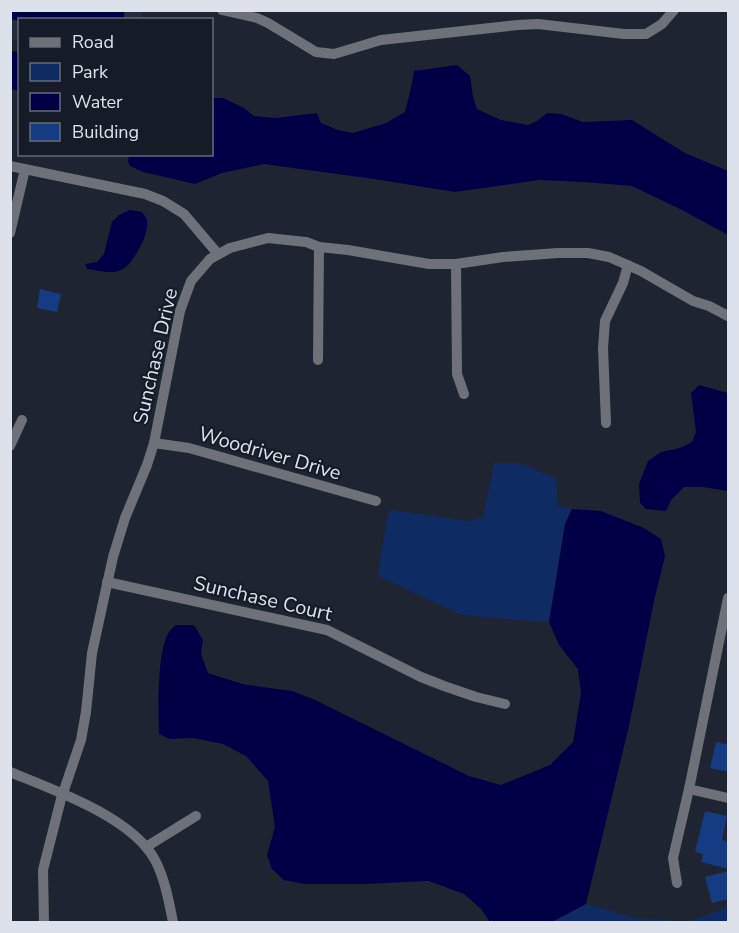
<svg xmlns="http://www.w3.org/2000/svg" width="739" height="933" font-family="'Nunito Sans',sans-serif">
<rect width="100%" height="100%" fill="#1e2531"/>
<polygon fill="#232d3e" points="10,11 143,11 141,19 20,20 19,41 11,39"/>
<g fill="#0e2c63">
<polygon points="494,463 519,463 556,478 558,506 572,509 565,524 549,622 461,615 378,576 387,517 391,510 468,521 483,517"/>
<polygon points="586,904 635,918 684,922 552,922"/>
<polygon points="728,904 728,922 688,922 724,908"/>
</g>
<g fill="#000047">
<polygon points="11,10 125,10 125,11 123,19 20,20 19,21 11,19"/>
<polygon points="10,51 19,52 19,91 11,89"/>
<polygon points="457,65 470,76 473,97 477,109 501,120 528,125 537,121 547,113 561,114 583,122 632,120 685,153 728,171 728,235 684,211 632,186 584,182 539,180 455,192 374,179 264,164 222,173 195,184 143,172 130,166 128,161 129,155 212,154 212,98 223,98 244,108 254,116 275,118 317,113 321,123 338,130 353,133 386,123 405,112 411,88 414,71"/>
<path d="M130,210L142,212C144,215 146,217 147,220C150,233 133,265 121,270C111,275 97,270 87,269L85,264L97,262L104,254L112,222L119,215Z"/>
<polygon points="699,385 728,393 728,491 702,487 684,487 671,500 666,511 646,509 640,503 639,484 648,461 661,452 680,448 692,442 696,432 691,393"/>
<path d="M572,509L601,511L644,528L661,539L665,556L654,601L629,726L586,904L552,922H490L481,909L464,894L429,881L366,884H304L284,880L272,869L267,855L275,827L268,781L246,756L223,744L193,738L170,739L159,734C158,710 157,651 169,632C171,629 173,627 176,625H194L203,640L201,654L208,673L242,684L292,691L313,699L469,776L501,785L550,765L573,742L581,693L578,669L559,645L549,622L565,524Z"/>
</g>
<g fill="#153c82">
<polygon points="40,289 61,294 57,312 37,308"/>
<polygon points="716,742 729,745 729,772 710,768"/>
<polygon points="705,811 727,816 722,840 729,842 729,869 701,862 703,854 695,852"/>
<polygon points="729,871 729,899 712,903 705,877"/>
</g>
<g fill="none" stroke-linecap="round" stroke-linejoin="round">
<g stroke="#6e7278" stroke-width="10">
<polyline points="222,10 257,18 268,23 316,52 334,54 381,40 518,25 538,24 624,34 646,34 662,24 674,10"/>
<polyline points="10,166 145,194 163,201 184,214 218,254"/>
<polyline points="10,233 25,169"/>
<polyline points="456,264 457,374 464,394"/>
<polyline points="318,360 319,247"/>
<polyline points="606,423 603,348 605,321 623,283 628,265"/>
<polyline points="154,443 189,448 376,501"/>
<polyline points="10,446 22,420"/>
<polyline points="107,582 327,630 421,677 444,686 476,697 505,704"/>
<path d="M10,772C54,790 132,817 155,860C165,879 169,902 173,922"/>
<polyline points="689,789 728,798"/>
<polyline points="146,847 196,816"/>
<polyline points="677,883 673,858 689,789 728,598"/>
<polyline points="44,922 43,870 61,799 81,740 86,712 92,653 113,557 125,518 147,465 154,443 180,311 191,281 210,259 230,248 268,238 306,242 319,247 348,250 429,264 456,264 503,257 558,253 588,253 609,257 641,271 693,301 709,306 728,316"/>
</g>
</g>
<g text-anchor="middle" stroke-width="4.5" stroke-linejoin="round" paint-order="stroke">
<g font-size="20" fill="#dde2ea" stroke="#151c27">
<text transform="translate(155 356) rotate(-77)" y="7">Sunchase Drive</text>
<text transform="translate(270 453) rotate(16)" y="7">Woodriver Drive</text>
<text transform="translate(263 598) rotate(13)" y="7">Sunchase Court</text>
</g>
</g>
<rect width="739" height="933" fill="none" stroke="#dde2ea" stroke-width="24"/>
<rect x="18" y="18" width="195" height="138" fill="#151c27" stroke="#656b75" stroke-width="1.5"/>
<rect x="30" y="38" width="30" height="9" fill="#6e7278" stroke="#656b75" stroke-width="1.5"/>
<text x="72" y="48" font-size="18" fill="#dde2ea">Road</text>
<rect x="30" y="63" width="30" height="18" fill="#0e2c63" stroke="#656b75" stroke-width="1.5"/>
<text x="72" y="78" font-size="18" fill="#dde2ea">Park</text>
<rect x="30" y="93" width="30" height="18" fill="#000047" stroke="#656b75" stroke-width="1.5"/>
<text x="72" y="108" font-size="18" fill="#dde2ea">Water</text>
<rect x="30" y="123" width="30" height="18" fill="#153c82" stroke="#656b75" stroke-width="1.5"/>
<text x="72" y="138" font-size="18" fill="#dde2ea">Building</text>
</svg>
